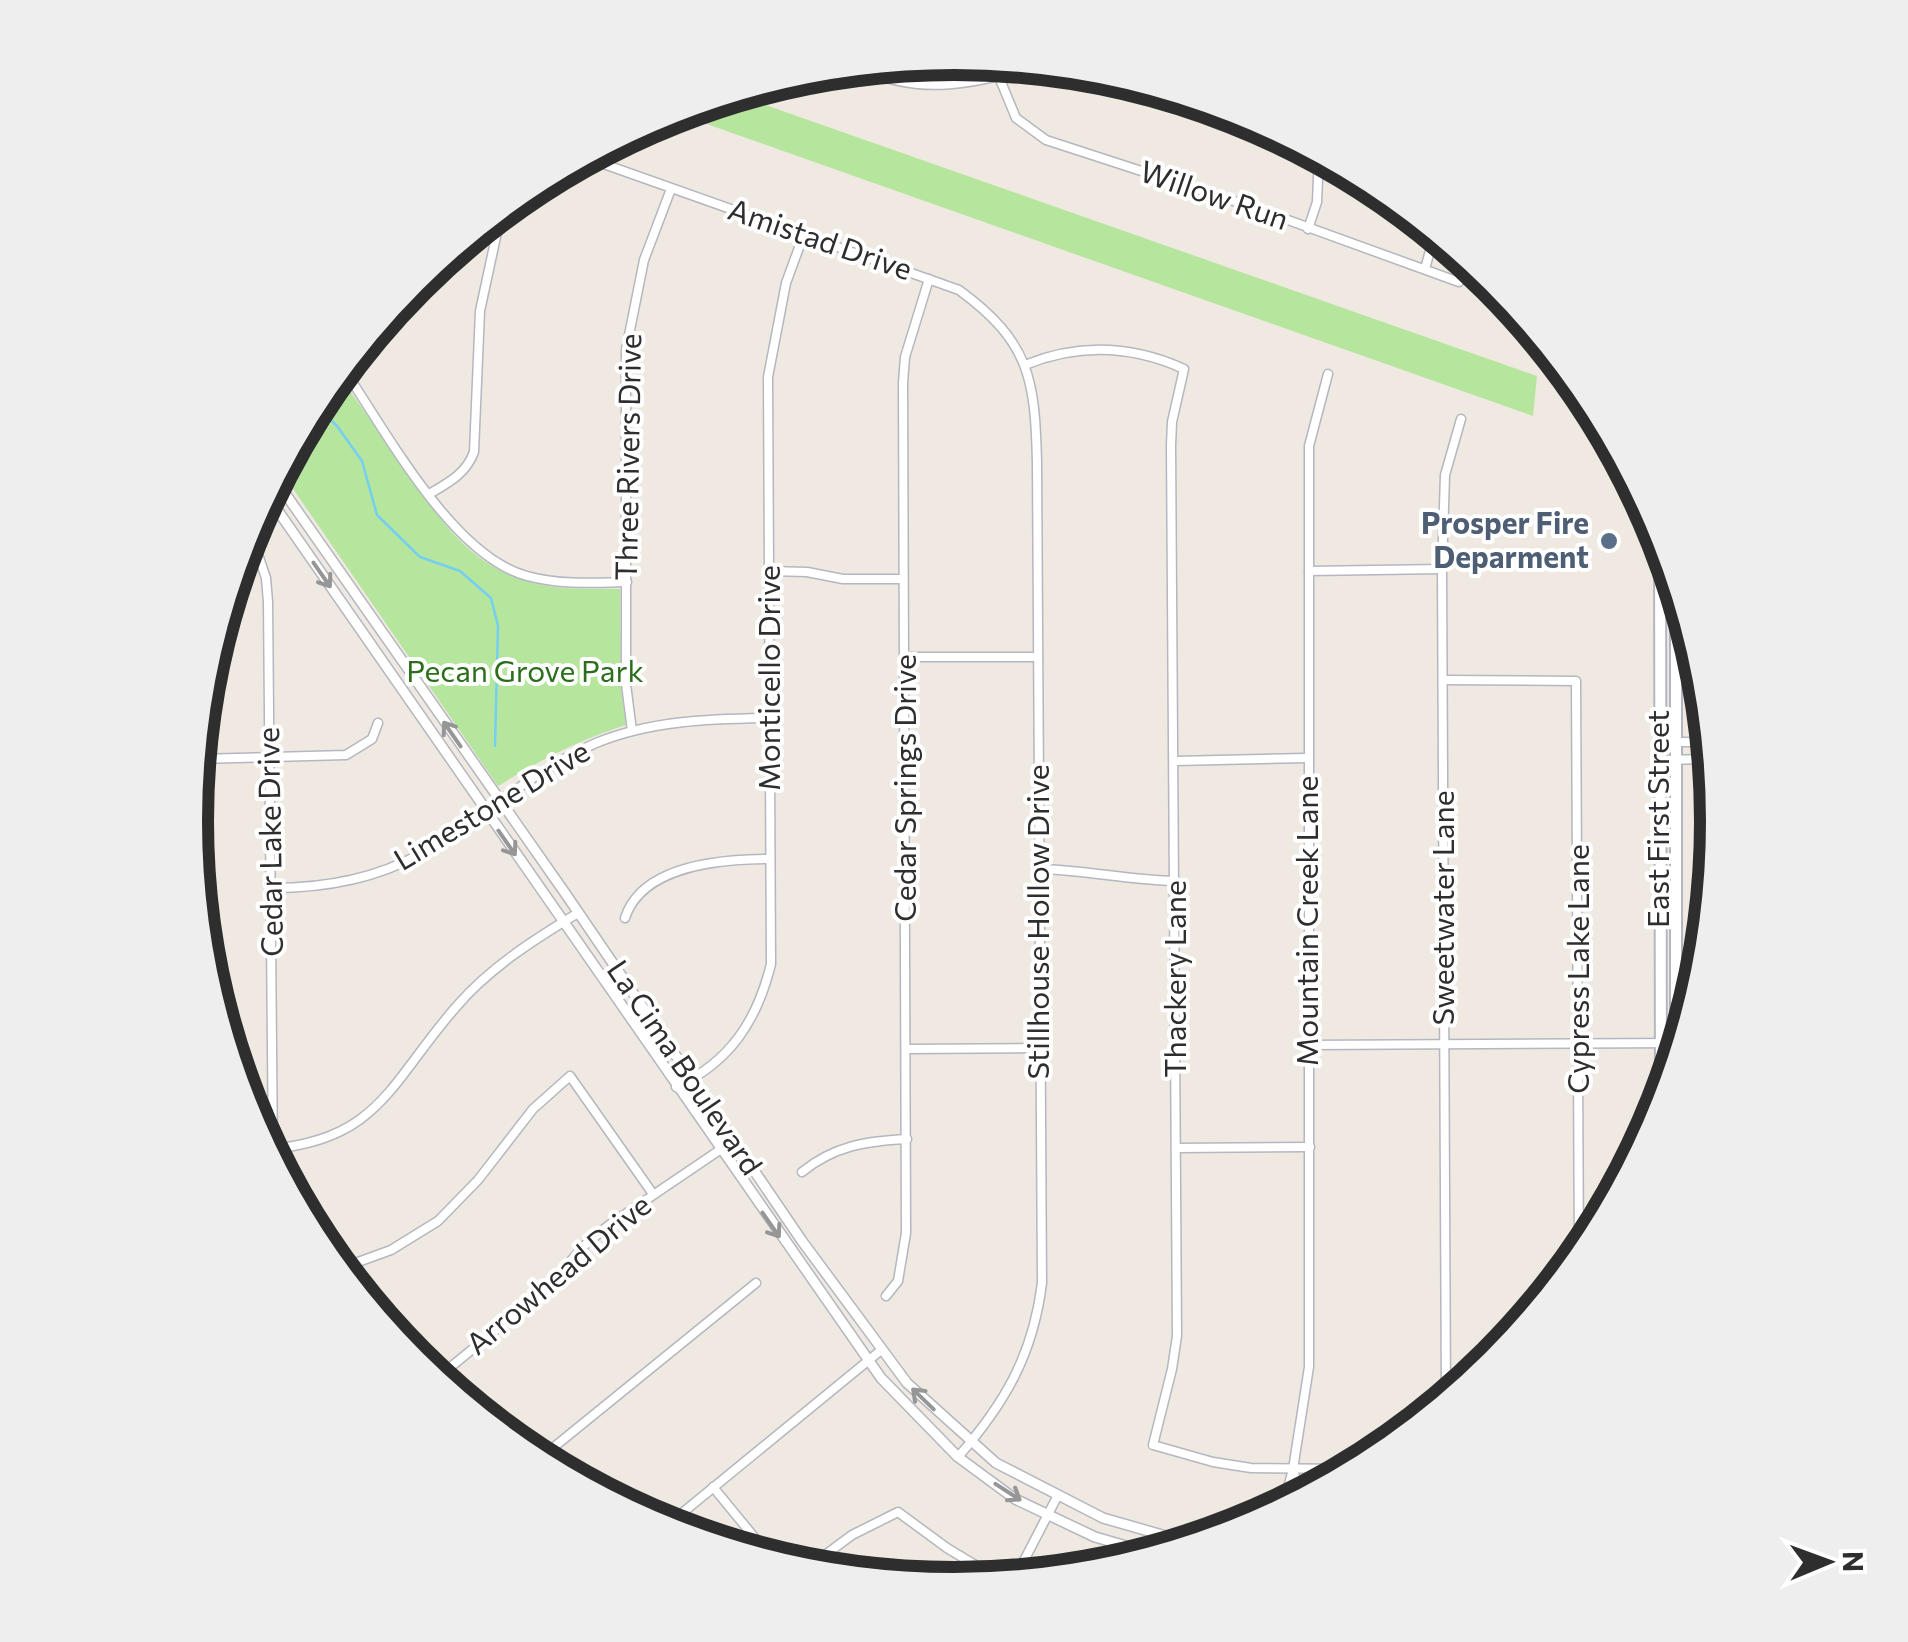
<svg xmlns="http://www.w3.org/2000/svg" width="1908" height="1642" font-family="Commissioner,sans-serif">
<rect width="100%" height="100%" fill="#efe9e1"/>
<g fill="#b6e59e">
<polygon points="734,94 1537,376 1533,416 673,112"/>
<path d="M338,374C360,406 383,437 405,469C437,515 465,560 520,579C552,591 587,588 620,589L621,688L626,725C581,739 538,761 498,786L280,470L319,396Z"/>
</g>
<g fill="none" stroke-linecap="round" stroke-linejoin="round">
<polyline stroke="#75cff0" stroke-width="2.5" points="315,405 337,426 362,461 377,515 420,557 460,571 491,598 498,626 495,746"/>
<defs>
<g id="minor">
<path d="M859,67C919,97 974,84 1036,66"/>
<polyline points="999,77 1016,118 1046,140 1252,207 1459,282"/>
<path d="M584,157L959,290C1030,342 1035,379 1037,463L1042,1283C1033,1355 1005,1403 958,1457"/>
<polyline points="1308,229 1317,202 1319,154"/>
<polyline points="1425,269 1435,232"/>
<path d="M1025,365C1079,343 1131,345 1184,369L1172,422L1171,445L1177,1336L1172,1369L1153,1445L1213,1462L1251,1468L1353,1469"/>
<path d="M343,368C386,431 452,556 527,576C560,585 593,583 627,582"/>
<path d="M429,494C448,483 466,474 474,452L480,311L502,209"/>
<polyline points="249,528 266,578 268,602 273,1159"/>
<polyline points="769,571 807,572 843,579 903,579"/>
<polyline points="1309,571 1442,569"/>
<polyline points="905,657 1038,657"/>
<polyline points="1443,680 1576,681 1579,1257"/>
<polyline points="632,731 626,684 626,350 644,260 671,189"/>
<polyline points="1659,742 1710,742"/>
<polyline points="197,759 346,755 372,739 378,723"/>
<polyline points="1658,760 1711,759"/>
<polyline points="1175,761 1307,758"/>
<path d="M1039,869C1085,870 1129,880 1176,881"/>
<path d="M272,888C323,888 375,879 420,854C481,820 531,771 596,743C652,720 711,719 770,718"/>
<path d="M625,918C642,865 723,859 770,859"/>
<polyline points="1308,1045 1681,1043"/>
<polyline points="907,1049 1040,1048"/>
<path d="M676,1087C730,1062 757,1021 771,964L768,377L786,283L804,234"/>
<polyline points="1177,1148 1310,1147"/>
<path d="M268,1149C379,1141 391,1081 456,1007C489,968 535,939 578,913"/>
<path d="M802,1172C834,1146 866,1141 907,1139"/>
<polyline points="339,1269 391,1250 438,1221 478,1180 533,1109 570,1076 653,1194"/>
<polyline points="886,1296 898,1281 906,1233 903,383 905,357 929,279"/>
<polyline points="436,1379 546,1289 585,1245 609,1225 733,1141"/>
<polyline points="1446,1401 1442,569 1445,475 1461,419"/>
<polyline points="538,1460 756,1283"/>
<polyline points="1294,1473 1301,1497"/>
<polyline points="713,1487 773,1560"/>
<polyline points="1283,1507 1293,1469 1309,1367 1309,446 1328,374"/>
<polyline points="665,1527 880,1351"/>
<polyline points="805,1570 852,1535 898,1512 947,1548 1000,1580"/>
<polyline points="1015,1578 1057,1497"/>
</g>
<g id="tertiary">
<polyline points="275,479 565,893 802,1241 907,1383 996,1463 1103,1518 1190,1543"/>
<polyline points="267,495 881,1378 958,1457 1015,1499 1095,1537 1154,1554"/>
</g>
<g id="secondary">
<polyline points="1660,529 1661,1109"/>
<polyline points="1676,582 1676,1057"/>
</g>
</defs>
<use href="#minor" stroke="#b4b7c1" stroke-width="11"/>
<use href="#tertiary" stroke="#b4b7c1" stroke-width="12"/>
<use href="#secondary" stroke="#b4b7c1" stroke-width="14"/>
<use href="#minor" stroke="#fff" stroke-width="8"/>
<use href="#tertiary" stroke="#fff" stroke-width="9"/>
<use href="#secondary" stroke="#fff" stroke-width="10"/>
</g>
<defs><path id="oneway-shaft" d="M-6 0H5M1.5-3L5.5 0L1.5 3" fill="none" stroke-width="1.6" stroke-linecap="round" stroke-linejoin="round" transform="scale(2.5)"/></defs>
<g stroke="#969696">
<use href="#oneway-shaft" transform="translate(322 575) rotate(55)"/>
<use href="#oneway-shaft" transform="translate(452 734) rotate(-125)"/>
<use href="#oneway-shaft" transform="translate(507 843) rotate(55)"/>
<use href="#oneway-shaft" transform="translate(771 1225) rotate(55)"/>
<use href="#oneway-shaft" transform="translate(923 1399) rotate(-136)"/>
<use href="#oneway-shaft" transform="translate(1008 1492) rotate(33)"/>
</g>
<circle fill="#5c6f8a" stroke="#fff" stroke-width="4" cx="1609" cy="541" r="10"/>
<g text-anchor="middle" stroke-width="8" stroke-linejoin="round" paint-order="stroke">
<g font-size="30" fill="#2e2e2e" stroke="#fff">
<text transform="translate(1214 196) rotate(19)" y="10">Willow Run</text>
<text transform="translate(820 240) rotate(19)" y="10">Amistad Drive</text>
<text transform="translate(629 457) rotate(-89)" y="10">Three Rivers Drive</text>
<text transform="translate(770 678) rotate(-90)" y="10">Monticello Drive</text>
<text transform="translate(906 788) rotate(-90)" y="10">Cedar Springs Drive</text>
<text transform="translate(492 806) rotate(-31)" y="10">Limestone Drive</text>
<text transform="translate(1659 819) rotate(-90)" y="10">East First Street</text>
<text transform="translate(271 842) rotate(-91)" y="10">Cedar Lake Drive</text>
<text transform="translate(1444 908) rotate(-90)" y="10">Sweetwater Lane</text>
<text transform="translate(1308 921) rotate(-90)" y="10">Mountain Creek Lane</text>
<text transform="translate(1039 922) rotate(-90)" y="10">Stillhouse Hollow Drive</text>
<text transform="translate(1579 969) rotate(-90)" y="10">Cypress Lake Lane</text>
<text transform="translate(1176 979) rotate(-90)" y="10">Thackery Lane</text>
<text transform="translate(684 1068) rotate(56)" y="10">La Cima Boulevard</text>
<text transform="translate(559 1275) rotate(-40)" y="10">Arrowhead Drive</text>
</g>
<g font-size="30" font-weight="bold" fill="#4e5e75" stroke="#fff" text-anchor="end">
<text x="1589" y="534">Prosper Fire<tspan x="1589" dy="34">Deparment</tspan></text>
</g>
<g font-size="30" fill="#2c6e1b" stroke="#fff">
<text x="525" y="682">Pecan Grove Park</text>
</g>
</g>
<path d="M0 0H1908V1642H0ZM208 821a746 746 0 1 1 1492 0a746 746 0 1 1-1492 0Z" fill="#eee" fill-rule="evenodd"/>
<path fill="none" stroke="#2e2e2e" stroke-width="12" d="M208 821a746 746 0 1 1 1492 0a746 746 0 1 1-1492 0Z"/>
<g transform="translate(1828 1562) rotate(89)" stroke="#ffffff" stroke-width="8" paint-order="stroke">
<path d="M0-8L18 38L0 25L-18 38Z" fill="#2e2e2e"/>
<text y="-15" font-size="28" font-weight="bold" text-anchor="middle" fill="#2e2e2e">N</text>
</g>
</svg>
